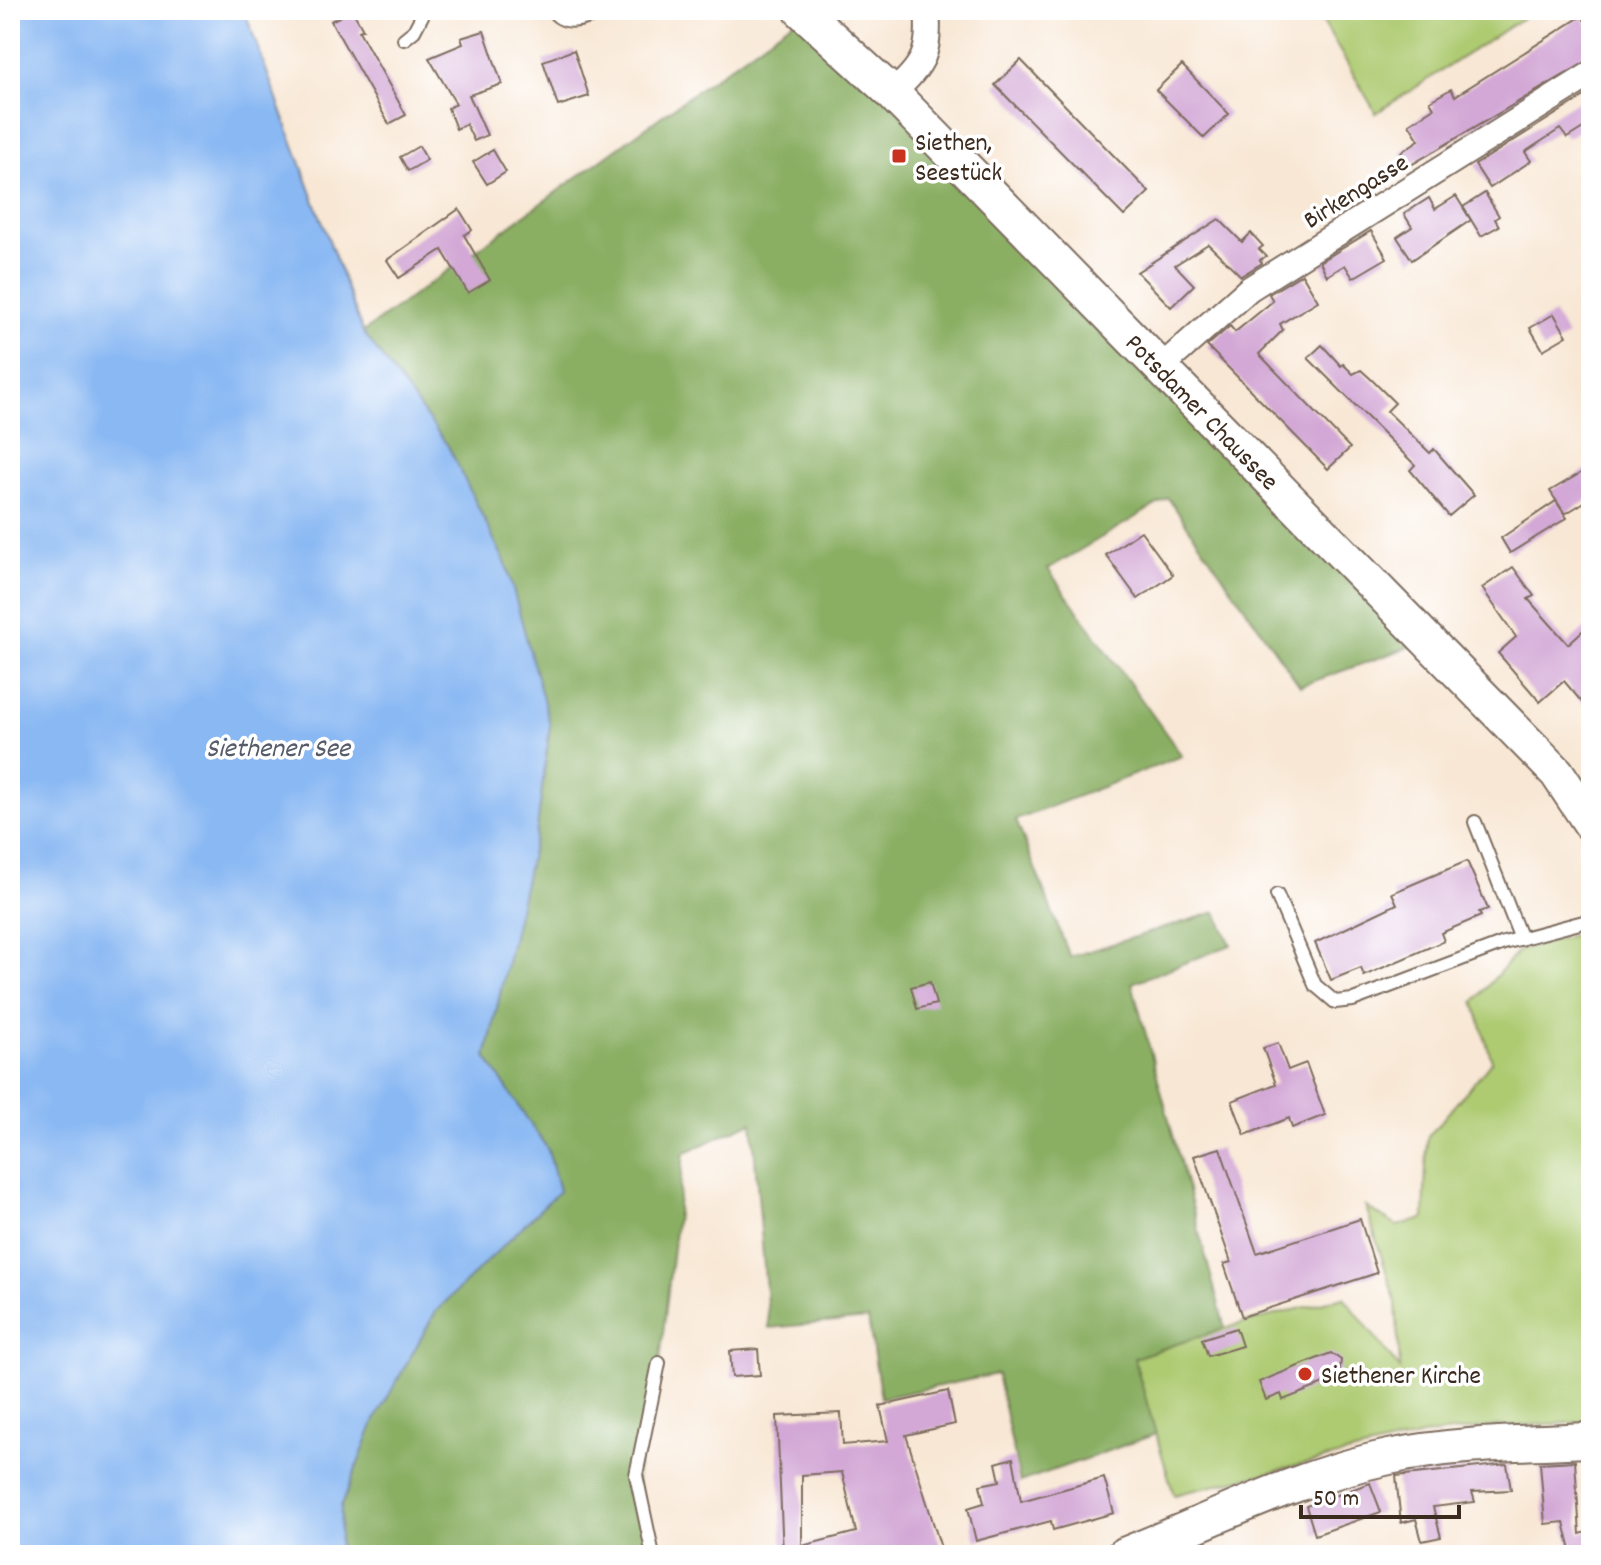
<svg xmlns="http://www.w3.org/2000/svg" width="1601" height="1565" font-family="Dekko,sans-serif">
<rect width="100%" height="100%" fill="#fff"/>
<filter id="ink" filterUnits="userSpaceOnUse"><feTurbulence type="fractalNoise" baseFrequency=".0125" numOctaves="2"/><feDisplacementMap in="SourceGraphic" scale="16" xChannelSelector="R" yChannelSelector="G"/><feConvolveMatrix kernelMatrix="1 2 1 2 8 2 1 2 1" color-interpolation-filters="sRGB"/></filter>
<filter id="wash" filterUnits="userSpaceOnUse"><feTurbulence type="fractalNoise" baseFrequency=".006" numOctaves="4" result="noise"/><feDisplacementMap in="SourceGraphic" scale="32" xChannelSelector="R" yChannelSelector="G"/><feGaussianBlur stdDeviation="1.8" result="paint"/><feColorMatrix in="noise" values="0 0 0 0 0 0 0 0 0 0 0 0 0 0 0 0 0 1.4 0 .05"/><feComposite in="paint" operator="in"/></filter>
<g filter="url(#wash)">
<rect width="100%" height="100%" fill="#f8e7d4"/>
<g fill="#aecb72" stroke="#747a48" stroke-width="2">
<polygon points="1316,10 1535,10 1376,113"/>
<polygon points="1587,931 1591,961 1591,1422 1489,1427 1422,1436 1174,1495 1133,1358 1225,1328 1344,1297 1400,1369 1396,1303 1366,1207 1397,1226 1424,1219 1427,1138 1492,1061 1474,1002 1518,951"/>
</g>
<polygon fill="#8aaf64" stroke="#626c41" stroke-width="2" points="804,13 1412,646 1300,686 1168,498 1048,569 1182,756 1016,820 1070,957 1216,912 1231,945 1132,983 1225,1328 1134,1358 1156,1434 1020,1482 997,1374 881,1398 868,1319 769,1328 752,1122 684,1153 660,1360 636,1475 653,1555 339,1555 341,1507 375,1420 436,1311 559,1191 548,1150 486,1057 537,828 550,725 506,564 448,446 363,332"/>
<polygon fill="#89b8f3" stroke="#627188" stroke-width="2" points="10,10 244,10 363,332 448,446 506,564 550,725 537,828 486,1057 548,1150 559,1191 436,1311 375,1420 341,1507 339,1555 10,1555"/>
<g id="blocks">
<g fill="#d3a8d6" fill-rule="evenodd">
<polygon points="352,10 363,29 359,31 406,115 389,124 331,21"/>
<polygon points="1582,16 1591,31 1591,59 1409,166 1401,152 1419,140 1409,124 1434,108 1430,101 1451,89 1455,96"/>
<polygon points="484,31 502,84 469,95 487,135 474,141 466,124 456,129 448,108 456,104 429,58 463,44 461,38"/>
<polygon points="574,50 589,96 558,106 543,61"/>
<polygon points="1021,60 1149,192 1124,216 995,85"/>
<polygon points="1182,65 1229,114 1204,138 1156,90"/>
<polygon points="1591,92 1591,123 1567,138 1560,129 1525,152 1531,161 1490,188 1475,165"/>
<polygon points="419,146 427,160 408,171 400,157"/>
<polygon points="493,150 506,172 487,184 473,162"/>
<polygon points="1485,193 1499,216 1495,219 1499,226 1481,236 1463,207"/>
<polygon points="1456,196 1471,220 1412,260 1397,237 1412,227 1404,214 1429,198 1435,209"/>
<polygon points="459,209 472,230 464,235 490,280 468,293 442,250 399,278 387,260"/>
<polygon points="1219,219 1242,242 1251,233 1263,246 1259,249 1266,256 1260,260 1262,263 1241,276 1208,244 1175,265 1194,285 1171,307 1137,272"/>
<polygon points="1371,231 1387,258 1353,278 1345,265 1327,276 1320,262"/>
<polygon points="1302,274 1318,301 1280,324 1283,330 1259,354 1350,448 1328,469 1207,346 1230,326 1235,332 1273,301 1269,294"/>
<polygon points="1554,314 1567,336 1543,350 1530,328"/>
<polygon points="1322,345 1341,366 1343,364 1353,374 1361,370 1372,380 1395,403 1387,411 1430,453 1434,449 1474,495 1449,516 1410,470 1415,465 1308,358"/>
<polygon points="1591,467 1591,498 1565,514 1550,491"/>
<polygon points="1556,501 1567,518 1510,553 1501,538"/>
<polygon points="1141,531 1173,575 1138,599 1106,555"/>
<polygon points="1513,567 1534,596 1528,599 1568,644 1591,623 1591,663 1583,670 1591,680 1591,713 1564,681 1540,702 1498,653 1516,637 1482,588"/>
<polygon points="1467,861 1488,909 1479,912 1481,916 1441,933 1444,941 1364,976 1361,968 1331,980 1315,943 1397,904 1392,893"/>
<polygon points="930,982 936,1004 917,1009 911,987"/>
<polygon points="1278,1043 1288,1070 1306,1063 1325,1115 1292,1128 1289,1118 1245,1135 1232,1101 1276,1084 1263,1048"/>
<polygon points="1220,1148 1257,1253 1360,1219 1377,1273 1242,1317 1224,1264 1231,1262 1194,1156"/>
<polygon points="1236,1328 1242,1346 1208,1356 1202,1339"/>
<polygon points="758,1349 760,1375 732,1377 730,1351"/>
<polygon points="1331,1353 1341,1360 1339,1378 1283,1400 1281,1394 1266,1400 1259,1382"/>
<path d="M948,1391L955,1424L906,1435L941,1548L921,1555H783L777,1416L841,1413L843,1445L888,1441L880,1406ZM842,1472L856,1532L802,1546V1475Z"/>
<polygon points="1013,1458 1021,1501 1104,1478 1114,1513 1053,1530 1051,1521 976,1541 968,1508 984,1503 980,1485 1000,1481 996,1463"/>
<polygon points="1575,1461 1580,1534 1591,1531 1591,1555 1572,1555 1564,1522 1545,1524 1540,1463"/>
<polygon points="1507,1464 1511,1490 1472,1492 1475,1502 1433,1507 1441,1537 1422,1541 1416,1519 1401,1523 1396,1476"/>
<polygon points="1370,1483 1381,1512 1315,1535 1306,1506"/>
</g>
</g>
</g>
<g filter="url(#ink)">
<use href="#blocks" fill-opacity="0" stroke="#7d6c5e" stroke-width="2"/>
<g fill="none" stroke-linecap="round" stroke-linejoin="round">
<defs>
<g id="service">
<path d="M552,10C566,30 589,17 608,10"/>
<polyline points="404,39 414,31 425,10"/>
<polyline points="1475,822 1521,939"/>
<polyline points="1277,895 1315,985 1335,1002 1353,1000 1504,943 1591,920"/>
<polyline points="653,1555 636,1475 659,1363"/>
</g>
<g id="minor">
<path d="M892,93C924,66 931,51 927,10"/>
<polyline points="1159,369 1249,289 1591,74"/>
</g>
<g id="secondary">
<path id="s1" d="M801,10L892,93L1557,773L1591,824"/>
<path d="M1124,1555C1210,1521 1298,1476 1389,1457C1456,1443 1524,1443 1591,1440"/>
</g>
</defs>
<use href="#service" stroke="#7d6c5e" stroke-width="16"/>
<use href="#minor" stroke="#7d6c5e" stroke-width="28"/>
<use href="#secondary" stroke="#7d6c5e" stroke-width="38"/>
<use href="#service" stroke="#fff" stroke-width="12"/>
<use href="#minor" stroke="#fff" stroke-width="24"/>
<use href="#secondary" stroke="#fff" stroke-width="34"/>
</g>
</g>
<g fill="#c8321e" stroke="#fff" stroke-width="3">
<rect x="891" y="148" width="16" height="16" rx="4"/>
<circle cx="1305" cy="1374" r="8"/>
</g>
<g text-anchor="middle" stroke-width="7" stroke-linejoin="round" paint-order="stroke">
<g font-size="26" fill="#3b2a1e" stroke="#fff" text-anchor="start">
<text x="915" y="150">Siethen,<tspan x="915" dy="30">Seestück</tspan></text>
<text x="1321" y="1383">Siethener Kirche</text>
</g>
<g font-size="26" fill="#3b2a1e" stroke="#fff">
<text transform="translate(1355 190) rotate(-32)" y="9">Birkengasse</text>
<text dy="9" stroke="none"><textPath href="#s1" startOffset="568">Potsdamer Chaussee</textPath></text>
</g>
<g font-size="28" font-style="italic" fill="#565c69" stroke="#fff">
<text x="278" y="756">Siethener See</text>
</g>
</g>
<rect width="1601" height="1565" fill="none" stroke="#fff" stroke-width="40"/>
<path d="M1301 1505v12h158v-12" fill="none" stroke="#3b2a1e" stroke-width="4"/>
<text x="1313" y="1505" font-size="24" fill="#3b2a1e" stroke="#ffffff" stroke-width="6" paint-order="stroke">50 m</text>
</svg>
